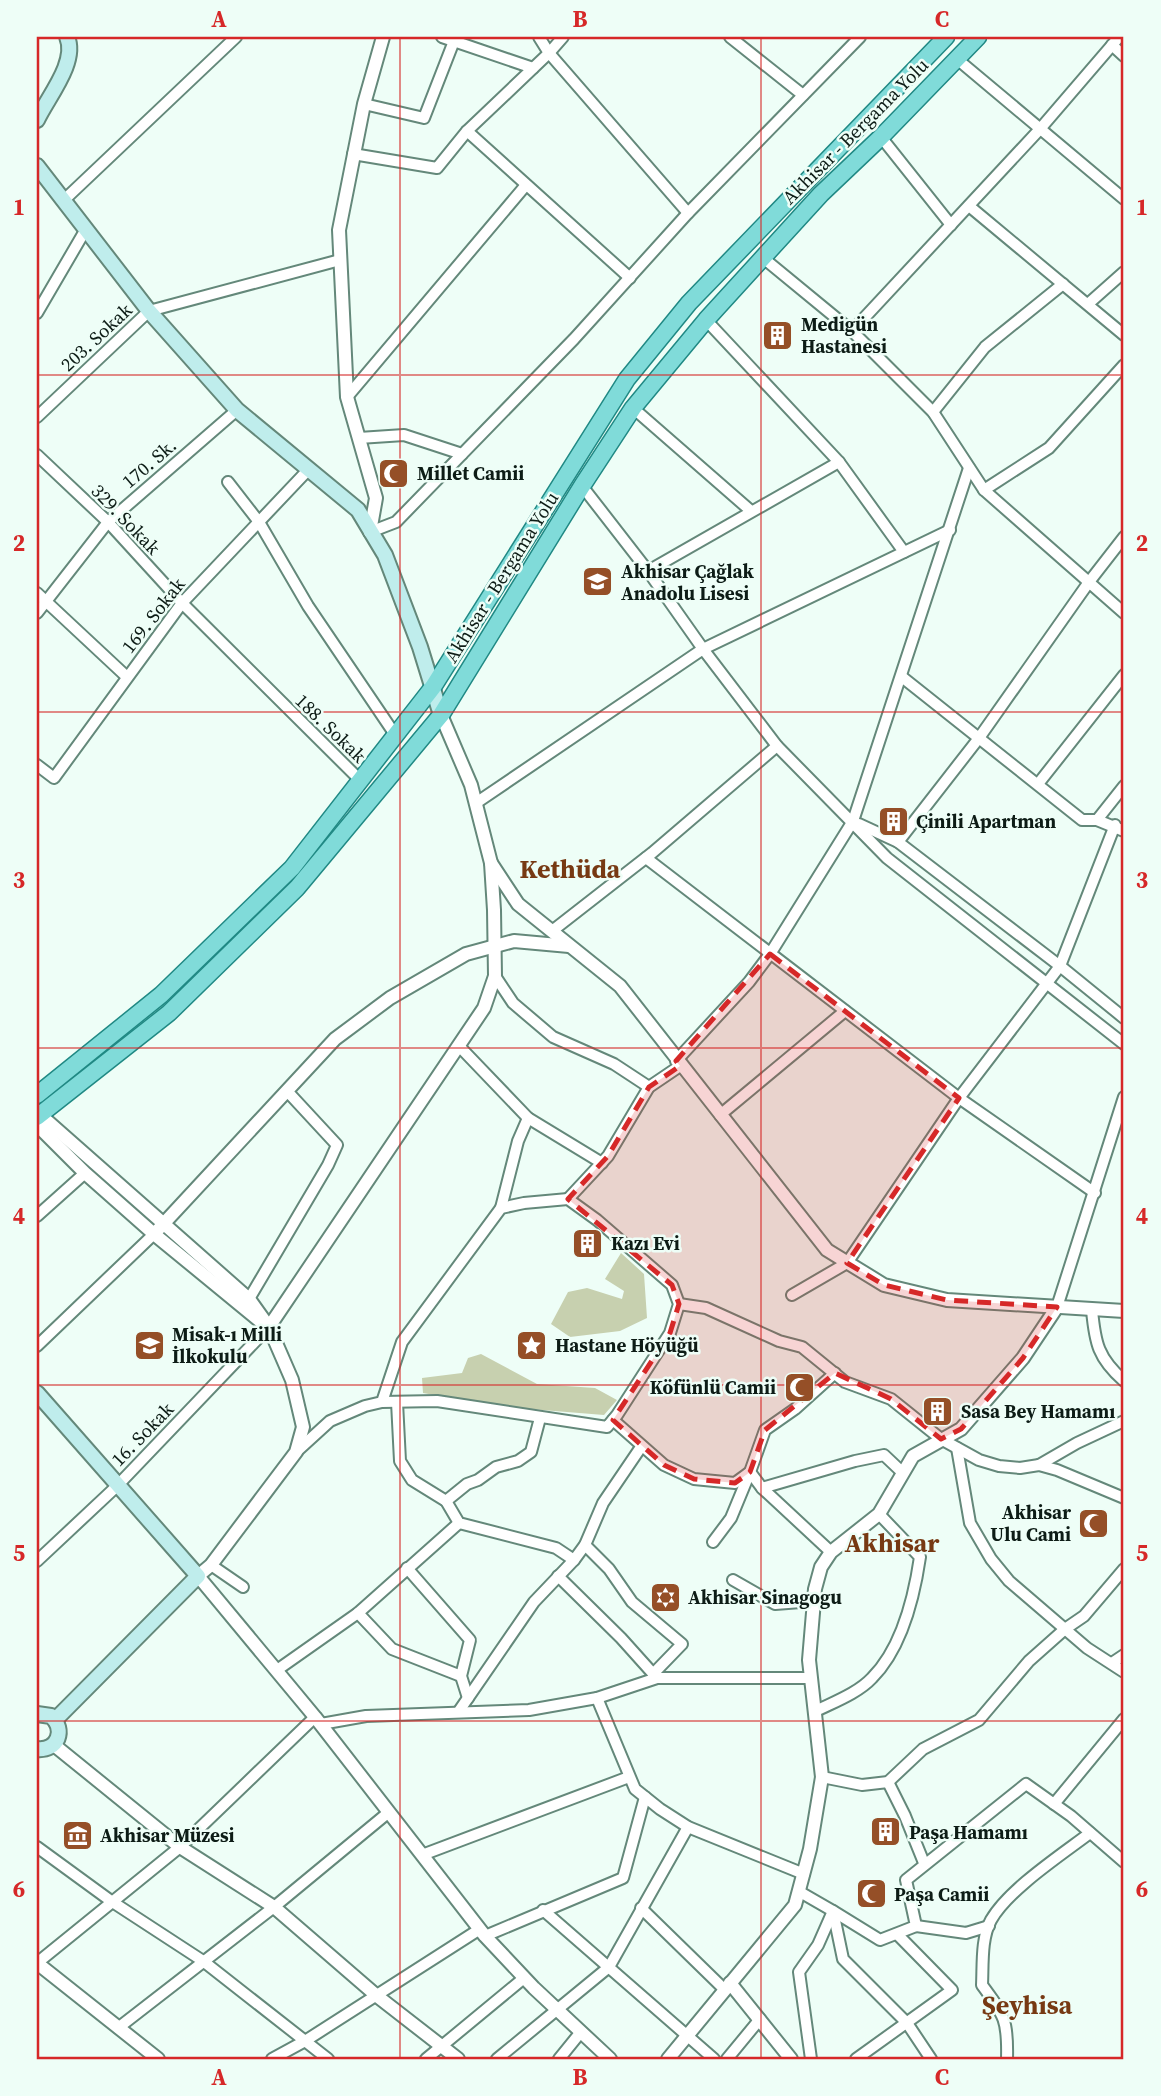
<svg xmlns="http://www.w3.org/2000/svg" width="1161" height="2096" font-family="'Source Serif 4',serif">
<rect width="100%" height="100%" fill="#eefef7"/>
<g fill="#c7d0af">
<polygon points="621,1253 644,1274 647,1318 620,1331 570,1337 551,1324 568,1292 587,1288 622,1299 624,1291 605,1279"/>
<polygon points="481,1354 537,1384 595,1388 617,1400 604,1415 504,1407 423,1393 422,1378 462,1373 468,1358"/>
</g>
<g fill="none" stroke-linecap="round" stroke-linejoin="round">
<defs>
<g id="minor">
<polyline points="442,37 533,68"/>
<polyline points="539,37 549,53 688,213"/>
<polyline points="730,37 803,95"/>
<polyline points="1112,45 1124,56"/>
<polyline points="957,59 1124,199"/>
<polyline points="364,104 424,118 454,41"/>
<polyline points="467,131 630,278"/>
<polyline points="881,137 951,225"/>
<polyline points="353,154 437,168 467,131 549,53 563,37"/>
<polyline points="63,201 236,37"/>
<polyline points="969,206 1124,335"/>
<polyline points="762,257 852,331 933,412 984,490 1124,613"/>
<polyline points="1088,304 1124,272"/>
<polyline points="37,313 86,229"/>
<polyline points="706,320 839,462 904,552"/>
<polyline points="852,331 1040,129 1119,37"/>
<polyline points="347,397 526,185"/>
<polyline points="633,408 751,511"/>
<polyline points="933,412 985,347 1063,284"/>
<polyline points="37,417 149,311 340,260"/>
<polyline points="359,438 404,435 462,454"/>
<polyline points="37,455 108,522 182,603 361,781"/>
<polyline points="228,482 259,522 308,606 396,736"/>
<polyline points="582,486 648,571 703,649 777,746 887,858 1124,1044"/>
<polyline points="984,490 1049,448 1124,365"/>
<polyline points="370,532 396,522 574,339 688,213 860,37"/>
<polyline points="648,571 839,462"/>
<polyline points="37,593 127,677"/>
<polyline points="37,613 108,522 237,410"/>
<polyline points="902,677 1082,820 1097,820 1124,831"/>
<polyline points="37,765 54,778 182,603 308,470"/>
<polyline points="1038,784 1124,675"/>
<polyline points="476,803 703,649 950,530"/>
<polyline points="1097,820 1124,786"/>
<polyline points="859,824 898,842 1060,966 1124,1018"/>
<polyline points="898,842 979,738 1089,582 1124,537"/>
<polyline points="646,858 959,1098 1095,1193"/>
<polyline points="552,931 652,853 777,746"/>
<polyline points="495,976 513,1003 553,1037 614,1064 649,1087"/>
<polyline points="459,1046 528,1118 602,1163"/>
<polyline points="676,1061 749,982 770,954 853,821 969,468"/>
<polyline points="720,1115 845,1011"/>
<polyline points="568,1199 608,1156 649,1087 680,1066"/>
<polyline points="501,1208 518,1141 528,1118"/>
<polyline points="37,1216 85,1173"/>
<polyline points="792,1295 847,1263 959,1098 1060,966 1115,825"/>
<polyline points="249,1299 328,1165 337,1145 287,1091"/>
<polyline points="679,1304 706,1308 779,1341 802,1347 845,1382 891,1399 941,1439 979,1460 999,1466 1020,1468 1039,1465 1057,1470 1124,1498"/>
<polyline points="1057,1307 1124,1097"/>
<path d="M1092,1310C1095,1343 1098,1358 1124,1381"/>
<polyline points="37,1346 154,1234"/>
<polyline points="397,1402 400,1461 412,1480 446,1501 459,1523 556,1548 574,1560"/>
<polyline points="613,1420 664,1465 694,1479 735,1483 750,1472 765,1430 795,1409 835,1373"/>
<polyline points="957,1448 970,1523 991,1559 1009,1581 1087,1648 1124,1672"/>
<polyline points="296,1452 330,1421 365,1406 382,1402 437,1401 607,1427 617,1415 670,1333 679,1304 672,1285 597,1220 568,1199 524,1203 501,1208 402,1342 382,1402"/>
<polyline points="1039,1465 1077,1443 1124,1421"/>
<polyline points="750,1472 762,1488 831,1552"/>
<polyline points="762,1488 855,1461 884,1455 903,1473"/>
<polyline points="446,1501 467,1484 478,1480 496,1467 518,1461 531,1452 540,1418"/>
<polyline points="713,1542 731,1518 750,1472"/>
<polyline points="585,1545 609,1569 632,1602 682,1644 653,1674"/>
<polyline points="37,1561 117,1486 269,1327"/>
<polyline points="211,1565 243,1587"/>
<polyline points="407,1568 470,1640 461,1676 468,1698"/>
<polyline points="558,1576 621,1638 656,1677"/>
<polyline points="733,1580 775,1604 814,1601"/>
<polyline points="358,1613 392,1649 461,1676"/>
<polyline points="1112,1663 1124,1655"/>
<polyline points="277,1670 358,1613 459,1523"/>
<polyline points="597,1698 635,1789 660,1809 688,1827 804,1874"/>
<polyline points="459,1711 534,1602 574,1560 585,1545 603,1503 641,1447"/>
<path d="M816,1711C834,1702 858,1693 872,1678C902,1648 914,1598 920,1557L879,1514"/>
<polyline points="321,1724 366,1716 529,1710 597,1698 657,1678 811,1678"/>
<polyline points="822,1777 862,1785 888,1782 923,1749 979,1720 1029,1661 1065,1629 1084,1616 1124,1569"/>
<polyline points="888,1782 905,1816 924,1863"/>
<polyline points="1054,1804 1124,1719"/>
<polyline points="37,1847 111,1901 203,1961 328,2059"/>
<polyline points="422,1855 629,1777"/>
<polyline points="800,1892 833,1911 843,1959 907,2023 931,2059"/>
<polyline points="641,1908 724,1989"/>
<polyline points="543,1910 714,2059"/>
<polyline points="916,1926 966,1933 989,1926"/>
<polyline points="485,1936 623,1878 645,1797"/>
<polyline points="37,1963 180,1847 315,1717"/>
<polyline points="118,2028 274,1907 389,1812"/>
<polyline points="272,2059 305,2041 480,1929"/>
<polyline points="426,2059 524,1978"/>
<polyline points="497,2059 609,1967 688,1827"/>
<polyline points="559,2059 580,2033"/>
<polyline points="727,2059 760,2019"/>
<polyline points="811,2059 799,1972 818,1945 833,1911 880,1940 916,1926 906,1880 1026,1784 1071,1816 1124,1862"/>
<polyline points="856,2059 952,1990 897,1934"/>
<path d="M1007,2059C1008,2021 1005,2016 982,1985C983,1965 981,1938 991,1920C1009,1889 1061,1855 1090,1833"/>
</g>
<g id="tertiary">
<polyline points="370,532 376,498 347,397 339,230 364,104 383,37"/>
<polyline points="491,863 518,904 620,986 827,1250 884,1285 947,1300 1124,1311"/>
<polyline points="37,1112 249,1299 269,1327 292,1380 303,1427 296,1452 211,1565 198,1576 315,1717 485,1936 534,1988 610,2059"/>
<polyline points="37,1125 85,1173 154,1234 260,1321"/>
<polyline points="154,1234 335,1039 390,998 466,954 514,941 569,946"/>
<polyline points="269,1327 484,1008 495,976 494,910 491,863 471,785 441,715"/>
<polyline points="54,1745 180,1847 274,1907 377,1996 458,2059"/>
<polyline points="37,1963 158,2059"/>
<polyline points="730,1983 791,2059"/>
<polyline points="668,2059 795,1905 810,1849 822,1777 809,1660 815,1589 821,1567 831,1552 879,1514 913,1456 961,1429 1023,1358 1057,1307"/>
</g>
<g id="secondary">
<path d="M37,120C47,98 78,62 67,37"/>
<polyline points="37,166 149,311 237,410 358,510 385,555 420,647 441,715"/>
<polyline points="37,1393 198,1576 55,1720"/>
<path d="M37,1714L51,1716C66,1730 58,1751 37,1749"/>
</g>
<g id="primary">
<polyline points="37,1095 161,995 292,868 433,687 627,379 689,303 946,37"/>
<polyline points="37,1117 169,1013 297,888 441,715 582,486 633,408 706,320 821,194 881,137 978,37"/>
</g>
</defs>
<use href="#minor" stroke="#64887a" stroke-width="14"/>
<use href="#tertiary" stroke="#64887a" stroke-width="16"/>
<use href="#secondary" stroke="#64887a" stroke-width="18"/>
<use href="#primary" stroke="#208984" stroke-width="19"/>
<use href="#minor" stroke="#fff" stroke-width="10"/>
<use href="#tertiary" stroke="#fff" stroke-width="12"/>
<use href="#secondary" stroke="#bfedec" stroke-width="14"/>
<use href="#primary" stroke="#80dbd9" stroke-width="16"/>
</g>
<path fill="#d62828" fill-opacity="0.2" stroke="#d62828" stroke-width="5" stroke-dasharray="14 9" stroke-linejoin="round" d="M770,954L959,1098L847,1263L884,1285L947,1300L1057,1307L1023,1358L961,1429L941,1439L891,1399L835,1373L765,1430L750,1472L735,1483L694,1479L664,1465L613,1420L670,1333L679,1304L672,1285L568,1199L608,1156L649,1087L680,1066L676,1061Z"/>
<path fill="none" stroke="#d62828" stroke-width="2" stroke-opacity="0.55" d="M400,37V2059M761,37V2059M37,375H1124M37,712H1124M37,1048H1124M37,1385H1124M37,1721H1124"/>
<defs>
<symbol id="building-square" viewBox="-11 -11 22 22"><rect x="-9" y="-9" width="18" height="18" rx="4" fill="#954f27" stroke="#eefef7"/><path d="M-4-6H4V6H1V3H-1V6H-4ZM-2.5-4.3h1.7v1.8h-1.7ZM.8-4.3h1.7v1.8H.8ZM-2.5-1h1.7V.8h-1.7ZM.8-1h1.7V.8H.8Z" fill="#fff"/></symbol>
<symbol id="mosque-square" viewBox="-11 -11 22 22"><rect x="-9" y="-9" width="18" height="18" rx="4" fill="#954f27" stroke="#eefef7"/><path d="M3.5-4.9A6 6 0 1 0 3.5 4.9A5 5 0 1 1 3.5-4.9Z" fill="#fff"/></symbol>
<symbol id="school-square" viewBox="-11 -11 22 22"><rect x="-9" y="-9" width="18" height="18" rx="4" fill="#954f27" stroke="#eefef7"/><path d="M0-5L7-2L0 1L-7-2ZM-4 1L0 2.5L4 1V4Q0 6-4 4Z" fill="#fff"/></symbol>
<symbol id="sight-square" viewBox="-11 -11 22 22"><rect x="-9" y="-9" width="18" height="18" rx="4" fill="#954f27" stroke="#eefef7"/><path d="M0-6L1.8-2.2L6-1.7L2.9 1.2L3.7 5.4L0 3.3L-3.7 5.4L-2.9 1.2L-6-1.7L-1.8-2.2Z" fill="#fff"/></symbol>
<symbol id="synagogue-square" viewBox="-11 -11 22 22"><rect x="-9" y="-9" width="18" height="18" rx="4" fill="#954f27" stroke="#eefef7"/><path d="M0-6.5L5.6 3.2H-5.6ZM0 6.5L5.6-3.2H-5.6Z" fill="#fff"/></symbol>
<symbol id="museum-square" viewBox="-11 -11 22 22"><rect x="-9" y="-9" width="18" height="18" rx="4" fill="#954f27" stroke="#eefef7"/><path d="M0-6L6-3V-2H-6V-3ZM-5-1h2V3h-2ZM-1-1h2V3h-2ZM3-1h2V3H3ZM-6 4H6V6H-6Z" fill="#fff"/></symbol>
</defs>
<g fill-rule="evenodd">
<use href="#building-square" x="760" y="318" width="35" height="35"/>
<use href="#mosque-square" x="376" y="456" width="35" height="35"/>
<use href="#school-square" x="580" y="564" width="35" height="35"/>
<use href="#building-square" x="876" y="804" width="35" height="35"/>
<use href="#building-square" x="570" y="1226" width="35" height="35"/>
<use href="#school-square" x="132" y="1328" width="35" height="35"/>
<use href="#sight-square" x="514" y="1328" width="35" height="35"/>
<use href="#mosque-square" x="782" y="1370" width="35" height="35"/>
<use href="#building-square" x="920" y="1394" width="35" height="35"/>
<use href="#mosque-square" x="1076" y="1506" width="35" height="35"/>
<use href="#synagogue-square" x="648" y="1580" width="35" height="35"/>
<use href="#building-square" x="868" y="1814" width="35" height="35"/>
<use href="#museum-square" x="60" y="1818" width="35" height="35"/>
<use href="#mosque-square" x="854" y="1876" width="35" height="35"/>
</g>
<g text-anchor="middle" stroke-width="5" stroke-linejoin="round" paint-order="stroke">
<g font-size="19" fill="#0d1c16" stroke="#eefef7">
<text transform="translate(855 131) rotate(-45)" y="7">Akhisar - Bergama Yolu</text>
<text transform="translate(96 337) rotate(-43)" y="7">203. Sokak</text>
<text transform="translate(149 463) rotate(-41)" y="7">170. Sk.</text>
<text transform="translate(126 519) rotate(46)" y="7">329. Sokak</text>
<text transform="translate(501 577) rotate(-58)" y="7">Akhisar - Bergama Yolu</text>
<text transform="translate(153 615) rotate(-52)" y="7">169. Sokak</text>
<text transform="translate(331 728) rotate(44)" y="7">188. Sokak</text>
<text transform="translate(142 1434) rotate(-46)" y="7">16. Sokak</text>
</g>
<g font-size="19" font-weight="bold" fill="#0d1c16" stroke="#eefef7" text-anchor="start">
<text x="801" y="331">Medigün<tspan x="801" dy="22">Hastanesi</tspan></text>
<text x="417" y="480">Millet Camii</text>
<text x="621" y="578">Akhisar Çağlak<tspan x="621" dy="22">Anadolu Lisesi</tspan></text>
<text x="916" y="828">Çinili Apartman</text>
<text x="611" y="1250">Kazı Evi</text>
<text x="172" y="1341">Misak-ı Milli<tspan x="172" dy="22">İlkokulu</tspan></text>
<text x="555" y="1352">Hastane Höyüğü</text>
<text x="776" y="1394" text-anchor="end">Köfünlü Camii</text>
<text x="961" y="1418">Sasa Bey Hamamı</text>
<text x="1071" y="1519" text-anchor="end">Akhisar<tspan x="1071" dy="22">Ulu Cami</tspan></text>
<text x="688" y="1604">Akhisar Sinagogu</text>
<text x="909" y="1839">Paşa Hamamı</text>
<text x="100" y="1842">Akhisar Müzesi</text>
<text x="894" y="1901">Paşa Camii</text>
</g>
<g font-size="26" font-weight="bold" fill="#773913" stroke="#eefef7">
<text x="570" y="878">Kethüda</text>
<text x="892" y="1552">Akhisar</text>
<text x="1027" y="2014">Şeyhisa</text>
</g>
</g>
<rect width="1161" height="2096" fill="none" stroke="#eefef7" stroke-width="77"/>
<rect x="38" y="38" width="1084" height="2020" fill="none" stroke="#d62828" stroke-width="2.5"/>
<g font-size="23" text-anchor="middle" font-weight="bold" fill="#d62828">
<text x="219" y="27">A</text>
<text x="580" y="27">B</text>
<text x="942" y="27">C</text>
<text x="19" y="215">1</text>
<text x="1142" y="215">1</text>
<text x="19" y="551">2</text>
<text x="1142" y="551">2</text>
<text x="19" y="888">3</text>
<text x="1142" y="888">3</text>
<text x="19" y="1224">4</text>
<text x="1142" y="1224">4</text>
<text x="19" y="1561">5</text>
<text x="1142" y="1561">5</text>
<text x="19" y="1897">6</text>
<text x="1142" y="1897">6</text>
<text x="219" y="2085">A</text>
<text x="580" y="2085">B</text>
<text x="942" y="2085">C</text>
</g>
</svg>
